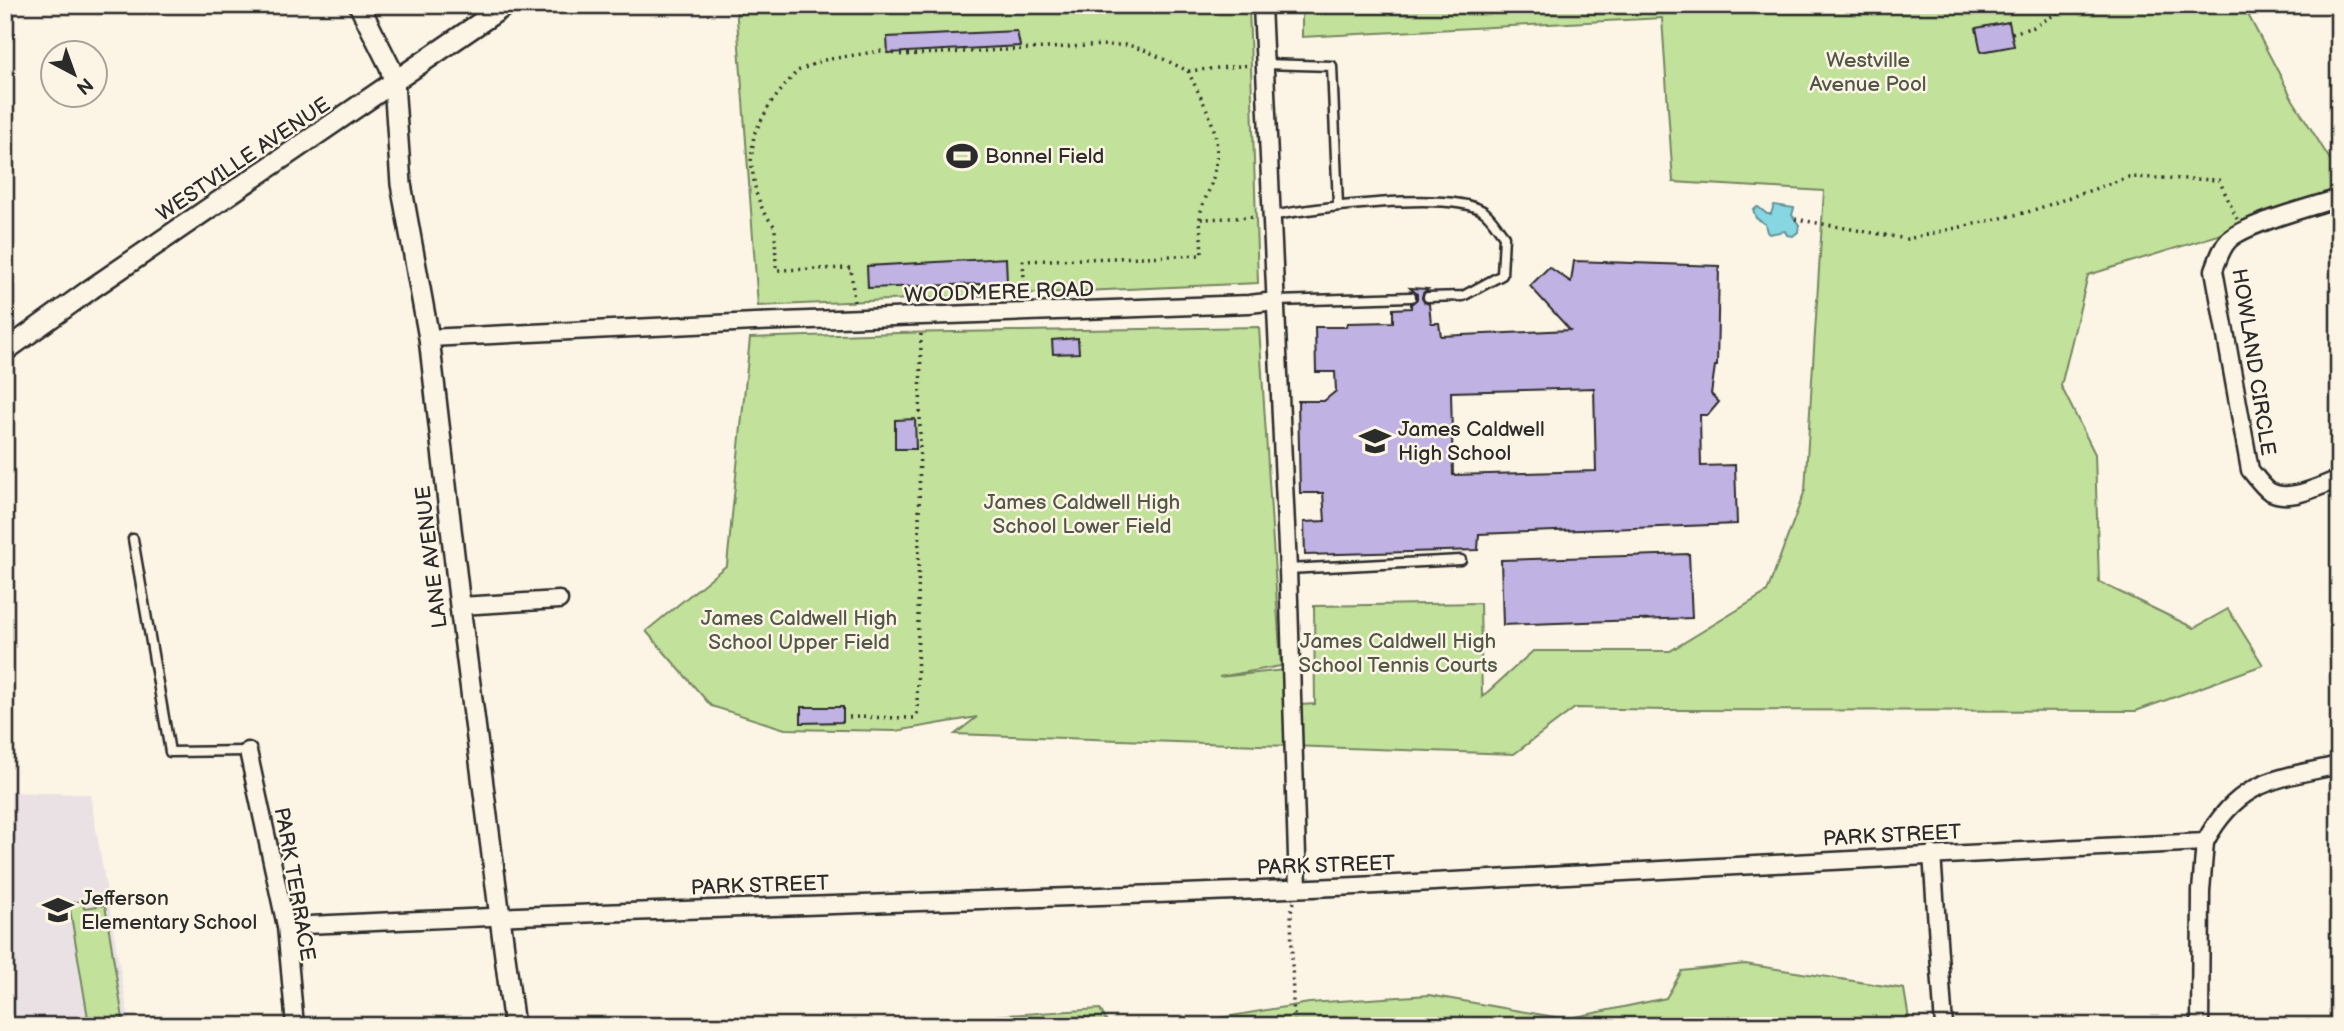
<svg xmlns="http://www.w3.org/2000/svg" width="2344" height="1031" font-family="'Balsamiq Sans',sans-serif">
<rect width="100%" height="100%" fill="#fcf5e5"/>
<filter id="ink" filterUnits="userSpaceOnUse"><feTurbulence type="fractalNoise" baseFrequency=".0143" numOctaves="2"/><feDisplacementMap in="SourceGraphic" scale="14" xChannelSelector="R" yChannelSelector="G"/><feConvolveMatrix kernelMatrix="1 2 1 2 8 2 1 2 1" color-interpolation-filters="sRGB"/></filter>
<g filter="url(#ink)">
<polygon fill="#eae1e4" points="5,792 90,794 130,1026 5,1026"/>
<g fill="#c2e19a" stroke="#768662" stroke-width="2">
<polygon points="736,5 1249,5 1258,283 758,306"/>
<polygon points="1302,5 2243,5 2293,100 2339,174 2339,198 2088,275 2061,386 2095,454 2099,582 2194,628 2228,609 2263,665 2136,711 1664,710 1575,708 1514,754 955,734 977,717 896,731 785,729 711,706 646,631 727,565 750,338 898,333 1259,327 1281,666 1219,677 1284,670 1285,706 1315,704 1314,606 1480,603 1482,697 1533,651 1670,651 1767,592 1805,490 1824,191 1673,182 1662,18 1302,37"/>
<polygon points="83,901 84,908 105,905 123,1019 89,1024 69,903"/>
<polygon points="1745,964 1904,989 1909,1019 1878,1026 1696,1026 1695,1018 1669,1026 1206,1026 1207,1020 1309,1003 1429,995 1566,1019 1666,998 1682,971"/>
<polygon points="1100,1009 1109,1026 841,1026"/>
</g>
<polygon fill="#87d7e3" stroke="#629299" stroke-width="2" points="1774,205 1794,208 1792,215 1799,225 1798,232 1793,236 1787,235 1785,231 1769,234 1767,232 1765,224 1756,218 1753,209 1758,207 1767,214 1771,214"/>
<g fill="#c0b2e3" stroke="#2b2b2b" stroke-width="2" fill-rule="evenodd">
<polygon points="2009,22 2014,46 1981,52 1976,28"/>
<polygon points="1017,31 1020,46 888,53 887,37"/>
<polygon points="1006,258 1007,283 868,288 867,266"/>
<path d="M1574,261L1719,266L1717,366H1715L1711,394L1719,402L1708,415H1700L1701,466L1735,465L1737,524L1479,534L1478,550L1305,555L1304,522L1325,521L1323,493H1300L1298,401H1324L1336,391L1335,372H1316L1315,327H1346L1347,323L1393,322V309L1411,308V304L1417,299V294L1410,288L1428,289L1423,293L1422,298L1424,302L1429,304L1431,323H1439L1441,336L1570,330L1530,286L1549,267L1571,282ZM1594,388L1596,471L1453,475L1451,392Z"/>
<polygon points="1078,338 1079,353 1053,354 1052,340"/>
<polygon points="915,419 916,449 895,449 895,420"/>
<polygon points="1689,554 1692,618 1503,625 1501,560"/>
<polygon points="801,707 843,707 843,722 801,723"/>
</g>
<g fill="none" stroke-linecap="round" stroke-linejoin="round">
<defs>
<g id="service">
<polyline points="1264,64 1332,66 1338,205"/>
<path d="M1272,216C1311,208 1451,190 1483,211C1491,216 1498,229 1504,236L1502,275L1463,296L1428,297"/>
<polyline points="1276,301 1411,297"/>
<polyline points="133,539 170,752 248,751"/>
<polyline points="1288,569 1461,560"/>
</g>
<g id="minor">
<polyline points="1262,5 1288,569 1298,888"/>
<path d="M2339,198C2314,206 2245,224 2229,240C2221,248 2218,260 2214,270L2250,470C2256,477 2262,486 2269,491C2289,503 2319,486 2339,479"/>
<polyline points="429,338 755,322 1249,304 1276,301"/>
<polyline points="460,606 559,600"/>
<polyline points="248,751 286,926 295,1026"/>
<polyline points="1932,854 1944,1026"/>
<path d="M286,926C643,908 1000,902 1357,886C1639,872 1922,855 2205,842C2238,780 2276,779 2339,765"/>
<polyline points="2200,1026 2201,891 2205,842"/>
</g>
<g id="tertiary">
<polyline points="359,5 390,67 394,83 401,184 429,338 460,606 514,1026"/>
<polyline points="5,351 91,289 506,5"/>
</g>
</defs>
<use href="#service" stroke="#2b2b2b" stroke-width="13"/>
<use href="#minor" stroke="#2b2b2b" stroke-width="21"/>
<use href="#tertiary" stroke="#2b2b2b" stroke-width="24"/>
<g stroke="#2b2b2b" stroke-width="3.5" stroke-dasharray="2 5" stroke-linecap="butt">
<polyline points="2012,33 2034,27 2070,5"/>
<path d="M1188,71C1206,110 1225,133 1213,178C1210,192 1200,205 1200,219"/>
<polyline points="1795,219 1907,239 2028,212 2129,177 2219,180 2237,219"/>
<polyline points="1025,297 1023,261 1202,255 1200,219 1256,217"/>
<polyline points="854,302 851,268 776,270 775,227 764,213 756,193 751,162 754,134 770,104 797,71 824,60 880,51 903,55 1108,45 1128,45 1147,51 1188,71 1250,65"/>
<polyline points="849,717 914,718 917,714 921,332"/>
<polyline points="1294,902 1291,911 1293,1003 1295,1026"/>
</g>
<use href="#service" stroke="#fcf5e5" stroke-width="8"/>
<use href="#minor" stroke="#fcf5e5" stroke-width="16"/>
<use href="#tertiary" stroke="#fcf5e5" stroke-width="19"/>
</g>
</g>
<defs>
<symbol id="stadium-bare" viewBox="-9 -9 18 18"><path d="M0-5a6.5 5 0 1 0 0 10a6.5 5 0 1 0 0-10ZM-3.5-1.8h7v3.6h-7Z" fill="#2b2b2b" stroke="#fcf5e5" stroke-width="2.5" paint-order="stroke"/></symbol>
<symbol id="school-bare" viewBox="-9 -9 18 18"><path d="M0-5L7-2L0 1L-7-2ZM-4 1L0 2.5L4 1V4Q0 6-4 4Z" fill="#2b2b2b" stroke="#fcf5e5" stroke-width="2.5" paint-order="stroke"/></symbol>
</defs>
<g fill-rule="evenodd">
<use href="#stadium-bare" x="940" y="134" width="44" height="44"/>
<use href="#school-bare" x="1353" y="419" width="44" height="44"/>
<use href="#school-bare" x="36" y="888" width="44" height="44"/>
</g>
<g text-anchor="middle" stroke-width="5" stroke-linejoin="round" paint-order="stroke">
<g font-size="21" fill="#515847" stroke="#fcf5e5">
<text x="1868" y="67">Westville<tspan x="1868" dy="24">Avenue Pool</tspan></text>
<text x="1082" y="509">James Caldwell High<tspan x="1082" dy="24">School Lower Field</tspan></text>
<text x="799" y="625">James Caldwell High<tspan x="799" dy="24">School Upper Field</tspan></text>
<text x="1398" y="648">James Caldwell High<tspan x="1398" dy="24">School Tennis Courts</tspan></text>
</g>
<g font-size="21" fill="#2b2b2b" stroke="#fcf5e5" text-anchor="start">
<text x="985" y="163">Bonnel Field</text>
<text x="1398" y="436">James Caldwell<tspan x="1398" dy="24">High School</tspan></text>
<text x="81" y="905">Jefferson<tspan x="81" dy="24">Elementary School</tspan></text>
</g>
<g font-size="21" fill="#2b2b2b" stroke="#fcf5e5">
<text transform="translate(243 159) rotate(-34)" y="7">WESTVILLE AVENUE</text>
<text transform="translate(999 292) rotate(-2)" y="7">WOODMERE ROAD</text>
<text transform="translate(2254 362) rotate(81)" y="7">HOWLAND CIRCLE</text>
<text transform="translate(431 557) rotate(-97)" y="7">LANE AVENUE</text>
<text transform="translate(1892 835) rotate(-3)" y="7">PARK STREET</text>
<text transform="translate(1326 865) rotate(-2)" y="7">PARK STREET</text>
<text transform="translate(295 884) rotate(80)" y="7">PARK TERRACE</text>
<text transform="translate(760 885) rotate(-2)" y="7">PARK STREET</text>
</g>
</g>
<rect width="2344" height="1031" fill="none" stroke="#fcf5e5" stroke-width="28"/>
<rect x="14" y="14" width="2316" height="1003" fill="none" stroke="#2b2b2b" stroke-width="2.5" filter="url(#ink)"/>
<g transform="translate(74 74) rotate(139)"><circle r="33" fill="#fcf5e5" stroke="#a8a49b" stroke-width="2"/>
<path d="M0-5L12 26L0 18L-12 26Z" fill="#2b2b2b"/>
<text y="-10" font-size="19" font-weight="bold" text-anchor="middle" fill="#2b2b2b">N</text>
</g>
</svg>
